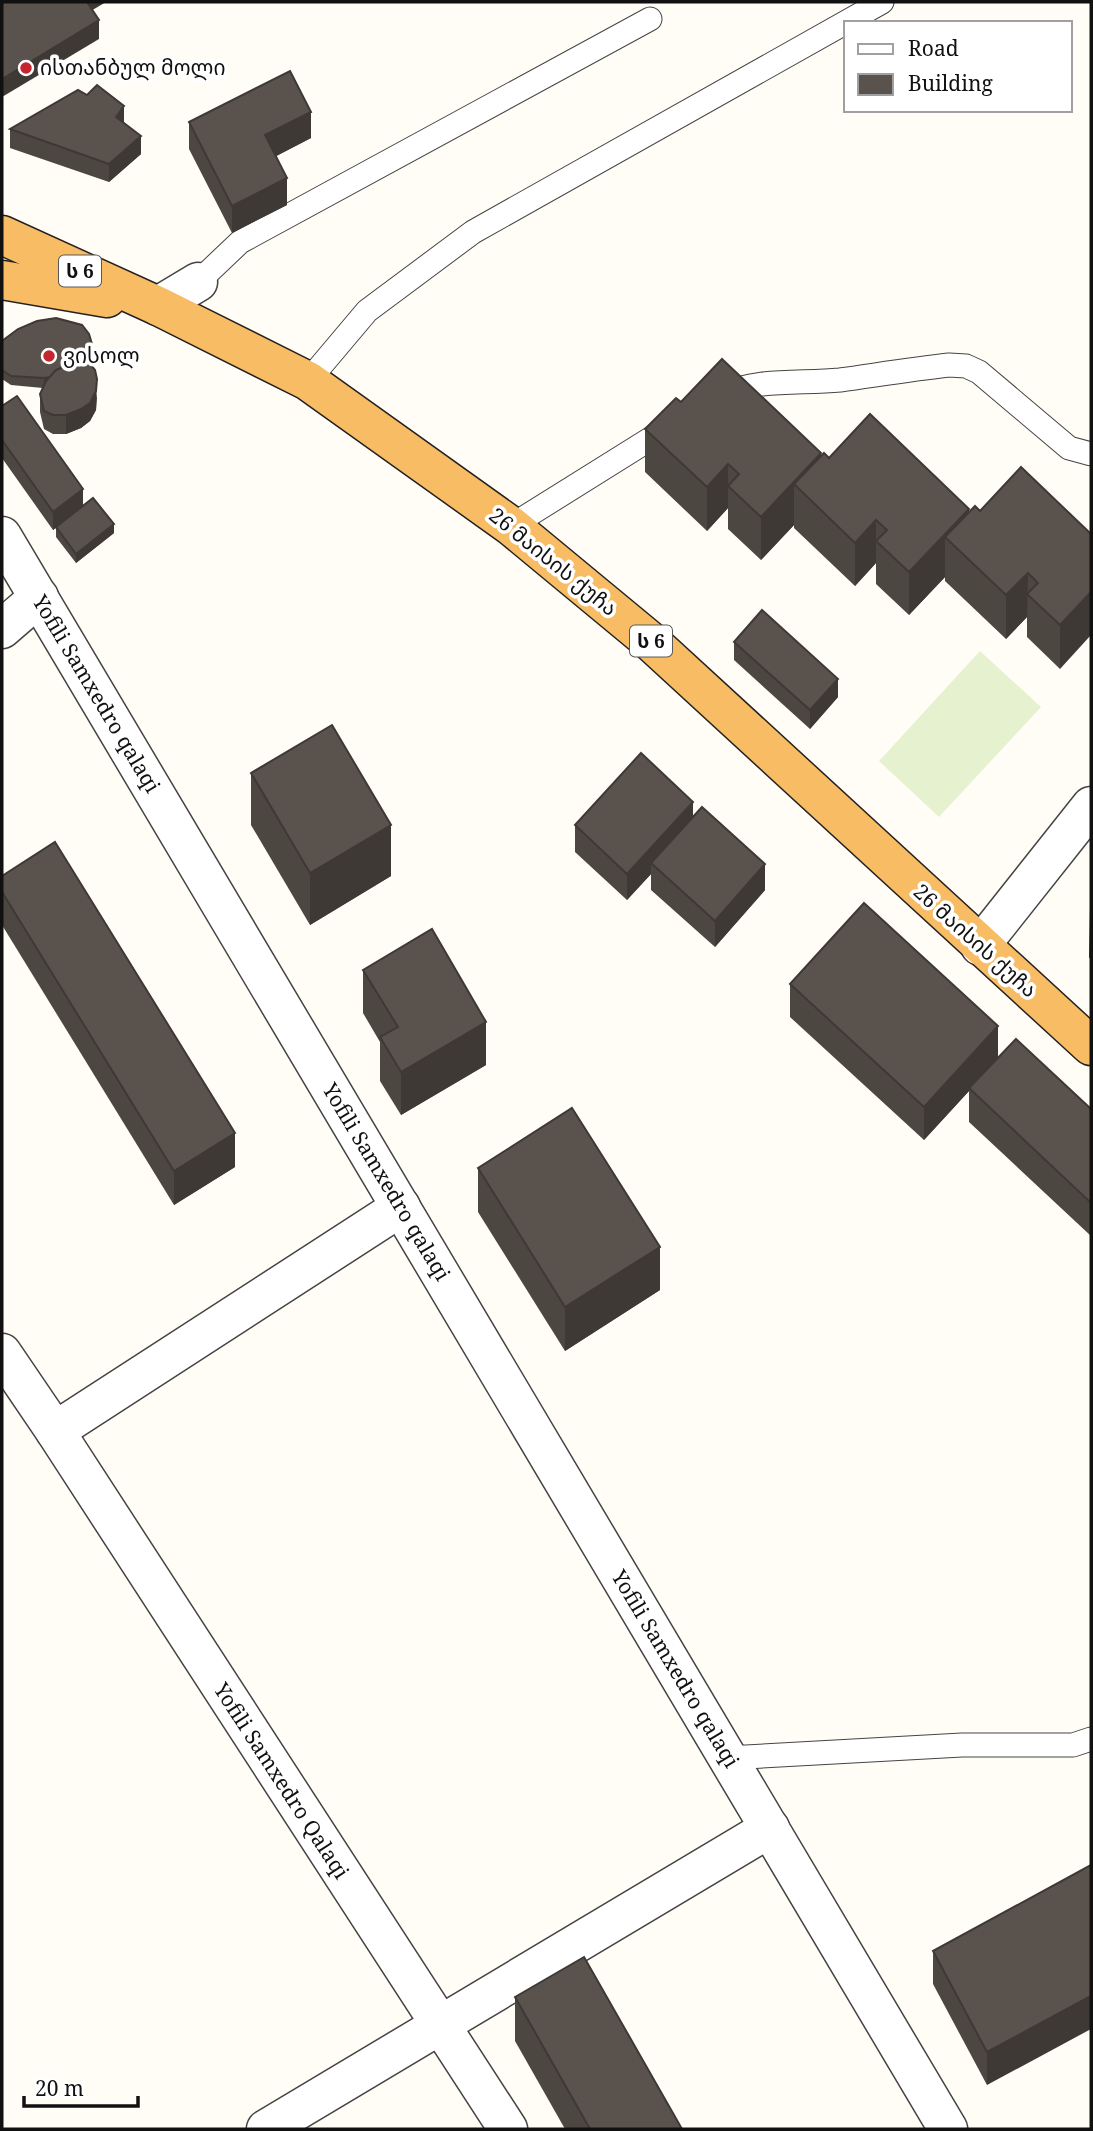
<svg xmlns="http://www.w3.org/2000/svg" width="1093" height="2131" font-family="'Noto Serif','Noto Sans Georgian',serif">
<rect width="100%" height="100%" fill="#fffdf5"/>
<polygon fill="#e6f2cf" points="980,651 1041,707 939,817 879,761"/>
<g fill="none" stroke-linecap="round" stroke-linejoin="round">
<defs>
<g id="service">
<polyline points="198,282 240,242 650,19"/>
<polyline points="308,381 367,311 473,232 882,2"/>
<path d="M722,395C758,378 801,384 840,380C876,375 913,369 949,365L966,366L979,372L1069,448L1091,454"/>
<polyline points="511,526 671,426"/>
<polyline points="727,1758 962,1745 1073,1745 1091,1739"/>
</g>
<g id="minor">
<polyline points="158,306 198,282"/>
<polyline points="2,536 948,2129"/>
<polyline points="2,629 39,597"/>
<polyline points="980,946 1091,806"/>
<polyline points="2,1353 55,1431 508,2129"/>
<polyline points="55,1431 401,1207"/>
<polyline points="266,2129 770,1828"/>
</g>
<g id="trunk">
<polyline points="2,235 158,306 308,381 511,526 650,641 1091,1046"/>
<polyline points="2,280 107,298"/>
</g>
</defs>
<use href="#service" stroke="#444" stroke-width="25"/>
<use href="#minor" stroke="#444" stroke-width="41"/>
<use href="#trunk" stroke="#222" stroke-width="41"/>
<use href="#service" stroke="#fff" stroke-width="23"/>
<use href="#minor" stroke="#fff" stroke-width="38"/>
<use href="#trunk" stroke="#f7bc64" stroke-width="38"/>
</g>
<g fill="#4d4742">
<polygon points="189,122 311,138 276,156 287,205 232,233 189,149"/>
<polygon points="124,123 141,154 109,182 10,148 10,129"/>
<polygon points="2,341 92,353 90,364 97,398 96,410 90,421 81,428 66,434 53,434 44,429 40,412 40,394 43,388 11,385 2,379"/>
<polygon points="681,402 969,512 980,511 1091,534 1060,669 1027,637 1027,617 1006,639 945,581 945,577 909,615 876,584 876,563 855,586 794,528 794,525 761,560 728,529 728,508 707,531 645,472 645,429"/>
<polygon points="2,406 83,505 114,533 76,563 56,537 56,528 53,530 2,458"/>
<polygon points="734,642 838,697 810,729 734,660"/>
<polygon points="251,773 391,876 310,925 251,825"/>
<polygon points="693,817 765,890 715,947 651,890 651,874 627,900 575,852 575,825"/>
<polygon points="2,876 235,1167 174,1205 2,925"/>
<polygon points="1091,908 1091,984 1090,983"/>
<polygon points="363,970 486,1065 401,1115 380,1081 380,1042 363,1013"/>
<polygon points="790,984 998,1057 1091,1109 1091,1236 969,1122 969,1091 924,1140 790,1017"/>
<polygon points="478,1168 660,1290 565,1351 478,1212"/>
<polygon points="1091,1865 987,2085 933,1984 933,1951"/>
<polygon points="515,1997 682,2129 565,2129 515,2041"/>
</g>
<g fill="#3f3936">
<polygon points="84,2 106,2 84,15"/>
<polygon points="99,20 99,39 2,97 2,79"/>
<polygon points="124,106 124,124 116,117"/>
<polygon points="311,112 311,138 265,162 265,135"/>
<polygon points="141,136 141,154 109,182 109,164"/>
<polygon points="287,178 287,205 232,233 232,206"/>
<polygon points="92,344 92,353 90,364 44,388 44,378"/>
<polygon points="97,379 96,410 90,421 81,428 66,434 66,415"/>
<polygon points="821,453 821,496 794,484 794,525 761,560 761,517"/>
<polygon points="728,464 728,508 707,531 707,487"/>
<polygon points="83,489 83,508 53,530 53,512"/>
<polygon points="969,509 969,552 945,537 945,577 909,615 909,572"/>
<polygon points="876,520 876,563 855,586 855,543"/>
<polygon points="114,524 114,533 76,563 76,554"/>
<polygon points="1028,573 1027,617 1006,639 1006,595"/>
<polygon points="1091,592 1091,635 1060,669 1060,625"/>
<polygon points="838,679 838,697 810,729 810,710"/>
<polygon points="693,802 693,828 651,863 651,874 627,900 627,874"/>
<polygon points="391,825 391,876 310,925 310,873"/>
<polygon points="765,864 765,890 715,947 715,921"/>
<polygon points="486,1022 486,1065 401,1115 401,1072"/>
<polygon points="998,1026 998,1059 969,1088 969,1091 924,1140 924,1107"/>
<polygon points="235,1133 235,1167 174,1205 174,1171"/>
<polygon points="660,1247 660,1290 565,1351 565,1307"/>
<polygon points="1091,1996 1091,2029 987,2085 987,2052"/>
</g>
<g fill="#5a524d" stroke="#3f3936" stroke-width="2">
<polygon points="2,2 87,2 99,20 2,79"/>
<polygon points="290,71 311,112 265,135 287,178 232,206 189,122"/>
<polygon points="97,85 124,106 116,117 141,136 109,164 10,129 78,90 87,95"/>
<polygon points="56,318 82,325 89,334 92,344 90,354 84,362 79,361 56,370 50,377 44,378 11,376 2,370 2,341 18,329 37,321"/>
<polygon points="722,359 821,453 761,517 728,486 739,474 728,464 707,487 645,429 676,398 681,402"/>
<polygon points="79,361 90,364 95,370 97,379 96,391 90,403 81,409 66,415 53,415 44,411 40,394 46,381 56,370"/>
<polygon points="17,396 83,489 53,512 2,440 2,406"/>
<polygon points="870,414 969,509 909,572 876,541 887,530 876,520 855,543 794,484 824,453 829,458"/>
<polygon points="1021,467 1091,534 1091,592 1060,625 1027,594 1038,583 1028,573 1006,595 945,537 975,506 980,511"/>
<polygon points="93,498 114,524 76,554 56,527"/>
<polygon points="762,610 838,679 810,710 734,642"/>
<polygon points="332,725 391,825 310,873 251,773"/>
<polygon points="641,753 693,802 627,874 575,825"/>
<polygon points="702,807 765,864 715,921 651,863"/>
<polygon points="55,842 235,1133 174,1171 2,892 2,876"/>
<polygon points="864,903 998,1026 924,1107 790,984"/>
<polygon points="1091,908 1091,958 1090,957"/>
<polygon points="432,929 486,1022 401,1072 380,1037 398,1027 363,970"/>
<polygon points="1016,1039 1091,1109 1091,1203 969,1088"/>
<polygon points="572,1108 660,1247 565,1307 478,1168"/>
<polygon points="1091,1865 1091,1996 987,2052 933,1951"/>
<polygon points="584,1957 682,2129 590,2129 515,1997"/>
</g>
<g fill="#c4262e" stroke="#fff" stroke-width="2.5">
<circle cx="26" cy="68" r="7"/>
<circle cx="49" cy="356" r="7"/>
</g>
<g text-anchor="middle" stroke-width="7" stroke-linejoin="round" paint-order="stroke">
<g fill="#fff" stroke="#585858" stroke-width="2">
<rect x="59" y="255.5" width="42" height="31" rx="5"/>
<rect x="630" y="625.5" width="42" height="31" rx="5"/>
</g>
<g font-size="19" font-weight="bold" fill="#111">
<text x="80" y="278">ს 6</text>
<text x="651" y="648">ს 6</text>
</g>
<g font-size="21" fill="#111" stroke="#fff" text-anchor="start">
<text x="40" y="75">ისთანბულ მოლი</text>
<text x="63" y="363">ვისოლ</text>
</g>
<g font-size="21" fill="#111" stroke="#fff">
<text transform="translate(553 562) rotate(39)" y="7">26 მაისის ქუჩა</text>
<text transform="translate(96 694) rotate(59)" y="7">Yofili Samxedro qalaqi</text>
<text transform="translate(975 941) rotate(42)" y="7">26 მაისის ქუჩა</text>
<text transform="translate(386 1182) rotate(59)" y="7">Yofili Samxedro qalaqi</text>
<text transform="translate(675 1669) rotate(59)" y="7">Yofili Samxedro qalaqi</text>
<text transform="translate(281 1781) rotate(57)" y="7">Yofili Samxedro Qalaqi</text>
</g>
</g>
<rect width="1093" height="2131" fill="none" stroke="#111111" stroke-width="7"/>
<rect x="844" y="21" width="228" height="91" fill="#ffffff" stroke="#a0a0a0" stroke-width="2"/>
<rect x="858" y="44" width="35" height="10" fill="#ffffff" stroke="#a0a0a0" stroke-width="2"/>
<text x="908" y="56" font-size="21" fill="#111111">Road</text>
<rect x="858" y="74" width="35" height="21" fill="#5a524d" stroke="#a0a0a0" stroke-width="2"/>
<text x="908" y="91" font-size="21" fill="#111111">Building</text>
<path d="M24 2096v10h114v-10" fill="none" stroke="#111111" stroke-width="3.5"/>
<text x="35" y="2096" font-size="21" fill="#111111" stroke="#ffffff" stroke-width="5" paint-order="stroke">20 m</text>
</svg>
